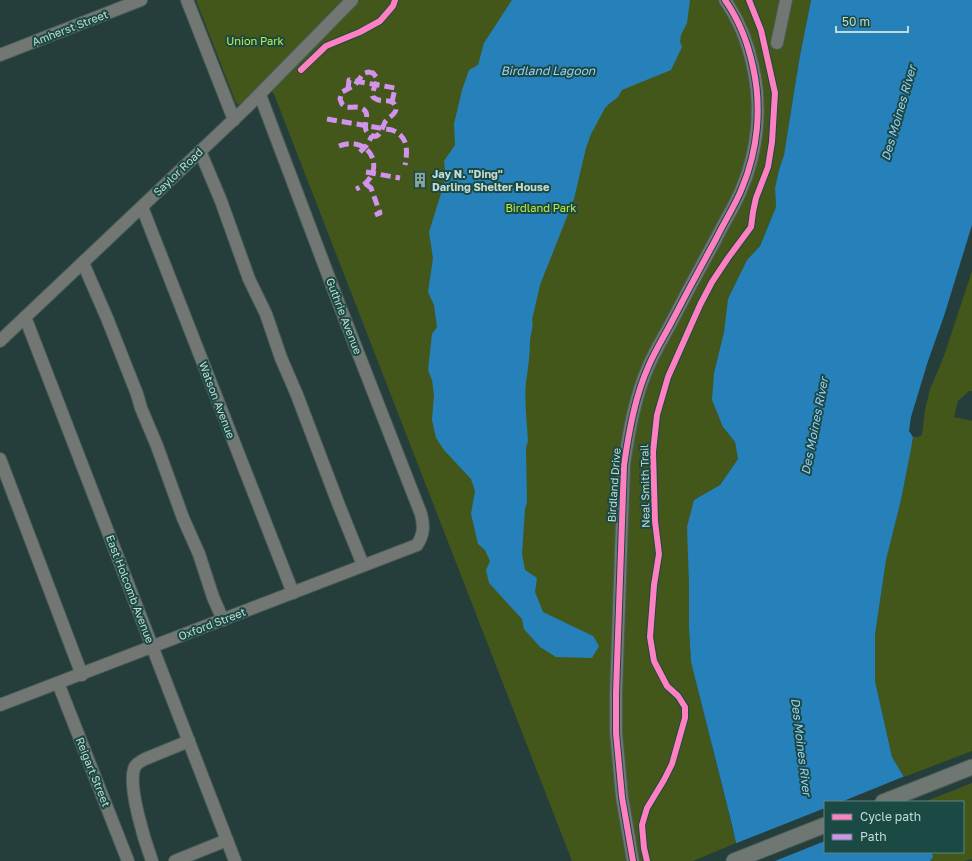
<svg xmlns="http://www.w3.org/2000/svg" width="972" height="861" font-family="'Golos Text',sans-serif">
<rect width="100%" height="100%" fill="#263e3b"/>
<g fill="#43571a">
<polygon points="196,0 811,0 799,61 784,155 779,170 775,188 776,207 760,246 747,260 729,299 724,332 714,373 723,427 735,442 738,459 720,485 694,500 689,583 689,628 691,662 736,843 693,861 572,861 274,94 267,87 241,105 236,103"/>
<polygon points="972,271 972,391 969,391 958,401 954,417 972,421 972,751 904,777 892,757 875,681 875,635 886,560 901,500 913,437 918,437 922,435 925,410 930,389 944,356"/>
<polygon points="972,783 972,859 964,861 930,861 933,857 932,852 963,852 963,802 924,802"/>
</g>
<g fill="#2680ba">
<path d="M512,0H690L687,23L681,35L680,42L682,47L671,70L622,90L618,97L609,104L605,108L591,134L586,148L574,199L540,285L532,320C534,328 530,334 530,342C530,355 528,369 526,382C524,401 527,422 528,441L526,448L527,502L525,509L522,554L525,570L537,578L535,592L543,612L593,636L599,646L592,658L556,657L540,647L524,629L522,619L489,583L486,570L490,561L485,550L478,544L471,514L475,491L471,479L444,450L436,438L432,420L434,395L432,380L428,370L432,334L437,327L434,305L428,292L433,258L429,232L444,184L445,171L444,161L455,145L454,124L462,90L469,70L478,65L484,43Z"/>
<polygon points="811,0 972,0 972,225 944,316 928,361 911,417 909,431 913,437 911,449 901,500 886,560 875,635 875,681 892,757 919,802 825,802 825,852 932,852 933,857 930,861 740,861 732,825 691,662 689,628 689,583 687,527 694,500 720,485 738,459 735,442 723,427 712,400 714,373 724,332 728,299 747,260 760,246 776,207 775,188 779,170 784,155 799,61"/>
</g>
<g fill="#263e3b">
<polygon points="905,776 921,802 841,802"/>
<polygon points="825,808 825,841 775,861 738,861 734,844"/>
</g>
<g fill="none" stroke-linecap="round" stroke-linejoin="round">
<defs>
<g id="minor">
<polyline points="187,0 234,120"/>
<polyline points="777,43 786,0"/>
<polyline points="0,55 141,0"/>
<polyline points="200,151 221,201 249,279 266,314 281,358 297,395 338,503 363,565"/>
<polyline points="142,207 293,593"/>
<polyline points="83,263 107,318 137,394 141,408 157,446 183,518 199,554 213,597 223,620"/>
<polyline points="25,317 235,861"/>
<polyline points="0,341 247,107 352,0"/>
<polyline points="0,459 82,675"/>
<polyline points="58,683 128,861"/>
<path d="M0,705L417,545C424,534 424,526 421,514L339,304L260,95"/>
<path d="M152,861C145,842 128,788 134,769C135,764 141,761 145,759L189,741"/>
<polyline points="175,861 227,840"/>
<path d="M633,861L622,797L616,733V693L624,465C629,431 635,396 649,365C655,351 663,338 670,325C685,296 700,268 716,239C724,222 735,206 742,188C758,150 762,107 753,67C748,43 739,20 725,0"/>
</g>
<g id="major">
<polyline points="883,802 972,767"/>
<polyline points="734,861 825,825"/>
</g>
</defs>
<use href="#minor" stroke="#475c58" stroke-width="14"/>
<use href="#major" stroke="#475c58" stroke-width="17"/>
<polyline stroke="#6d7572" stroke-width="1.5" stroke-dasharray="1 3" stroke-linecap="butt" points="822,3 822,0"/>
<use href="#minor" stroke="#737773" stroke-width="12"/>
<use href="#major" stroke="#6f7772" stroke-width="15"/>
<g stroke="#d193ec" stroke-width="5" stroke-dasharray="10 5" stroke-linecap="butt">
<path d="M368,72L373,73L377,78C377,86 371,90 373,97C380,104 391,97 395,105C399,114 389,116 385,122C382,128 379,142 369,134C359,127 374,113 361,108C356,106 350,108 346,107L342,104L340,99L342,92L355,85L363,74Z"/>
<polyline points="348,89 349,80 395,88 392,102"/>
<path d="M327,119L392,130C408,136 408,150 405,165"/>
<path d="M339,146C372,133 389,175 356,189"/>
<polyline points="360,152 366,146 372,136"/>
<polyline points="366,172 400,178"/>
<polyline points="366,184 371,188 380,213 375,215"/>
</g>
<defs>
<g id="cycleway">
<polyline points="301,70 326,46 360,32 380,21 393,6 395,0"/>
<path d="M633,861L622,797L616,733V693L624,465C629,431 635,396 649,365C655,351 663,338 670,325C685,296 700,268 716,239C724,222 735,206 742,188C758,150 762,107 753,67C748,43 739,20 725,0"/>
<polyline points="647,861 644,848 642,825 647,808 664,780 672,764 685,718 685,707 678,696 667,686 654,661 650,637 654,585 659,554 655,521 653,452 657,415 668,377 700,305 712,282 728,258 751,227 753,212 756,198 768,167 772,142 775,93 761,30 749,0"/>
</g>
</defs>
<use href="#cycleway" stroke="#1b4943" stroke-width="8"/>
<use href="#cycleway" stroke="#ff80c0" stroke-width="6"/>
</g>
<defs>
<symbol id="building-bare" viewBox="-9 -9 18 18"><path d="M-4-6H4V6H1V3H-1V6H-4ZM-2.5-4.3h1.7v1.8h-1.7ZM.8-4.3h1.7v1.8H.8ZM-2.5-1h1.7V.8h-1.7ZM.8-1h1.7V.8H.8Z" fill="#8ca4a0" stroke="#1b4943" stroke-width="2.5" paint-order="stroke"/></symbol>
</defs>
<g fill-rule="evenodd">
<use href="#building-bare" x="409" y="169" width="22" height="22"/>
</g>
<g text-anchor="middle" stroke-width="4" stroke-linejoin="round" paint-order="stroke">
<g font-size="11" fill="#c3dbd6" stroke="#1b4943">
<text transform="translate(70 28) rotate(-21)" y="4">Amherst Street</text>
<text transform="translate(178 172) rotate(-44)" y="4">Saylor Road</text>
<text transform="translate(344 316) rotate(69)" y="4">Guthrie Avenue</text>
<text transform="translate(217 400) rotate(69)" y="4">Watson Avenue</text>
<text transform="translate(614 485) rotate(-86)" y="4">Birdland Drive</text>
<text transform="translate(645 486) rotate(-91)" y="4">Neal Smith Trail</text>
<text transform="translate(130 589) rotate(69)" y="4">East Holcomb Avenue</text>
<text transform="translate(212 624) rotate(-21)" y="4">Oxford Street</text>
<text transform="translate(93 772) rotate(68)" y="4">Reigart Street</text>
</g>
<g font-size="11" fill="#c0ed45" stroke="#1b4943">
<text x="255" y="45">Union Park</text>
<text x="541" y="212">Birdland Park</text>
</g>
<g font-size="11" font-weight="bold" fill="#c3dbd6" stroke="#1b4943" text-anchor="start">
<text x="432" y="178">Jay N. "Ding"<tspan x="432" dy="13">Darling Shelter House</tspan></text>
</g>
<g font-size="12" font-style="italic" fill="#9ed0f9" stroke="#1b4943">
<text x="548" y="75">Birdland Lagoon</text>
<text transform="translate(899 113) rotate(-74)" y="4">Des Moines River</text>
<text transform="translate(815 426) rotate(-79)" y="4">Des Moines River</text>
<text transform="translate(801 747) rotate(83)" y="4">Des Moines River</text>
</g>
</g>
<rect x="824" y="801" width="140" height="52" fill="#1b4943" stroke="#5e837e"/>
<rect x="832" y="814" width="20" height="6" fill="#ff80c0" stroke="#5e837e"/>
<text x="860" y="821" font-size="12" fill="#c3dbd6">Cycle path</text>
<rect x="832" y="834" width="20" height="6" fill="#d193ec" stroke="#5e837e"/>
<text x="860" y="841" font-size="12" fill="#c3dbd6">Path</text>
<path d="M836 26v6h72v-6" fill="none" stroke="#c3dbd6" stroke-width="2"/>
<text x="842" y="26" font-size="12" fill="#c3dbd6" stroke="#1b4943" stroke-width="3" paint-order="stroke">50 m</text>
</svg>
